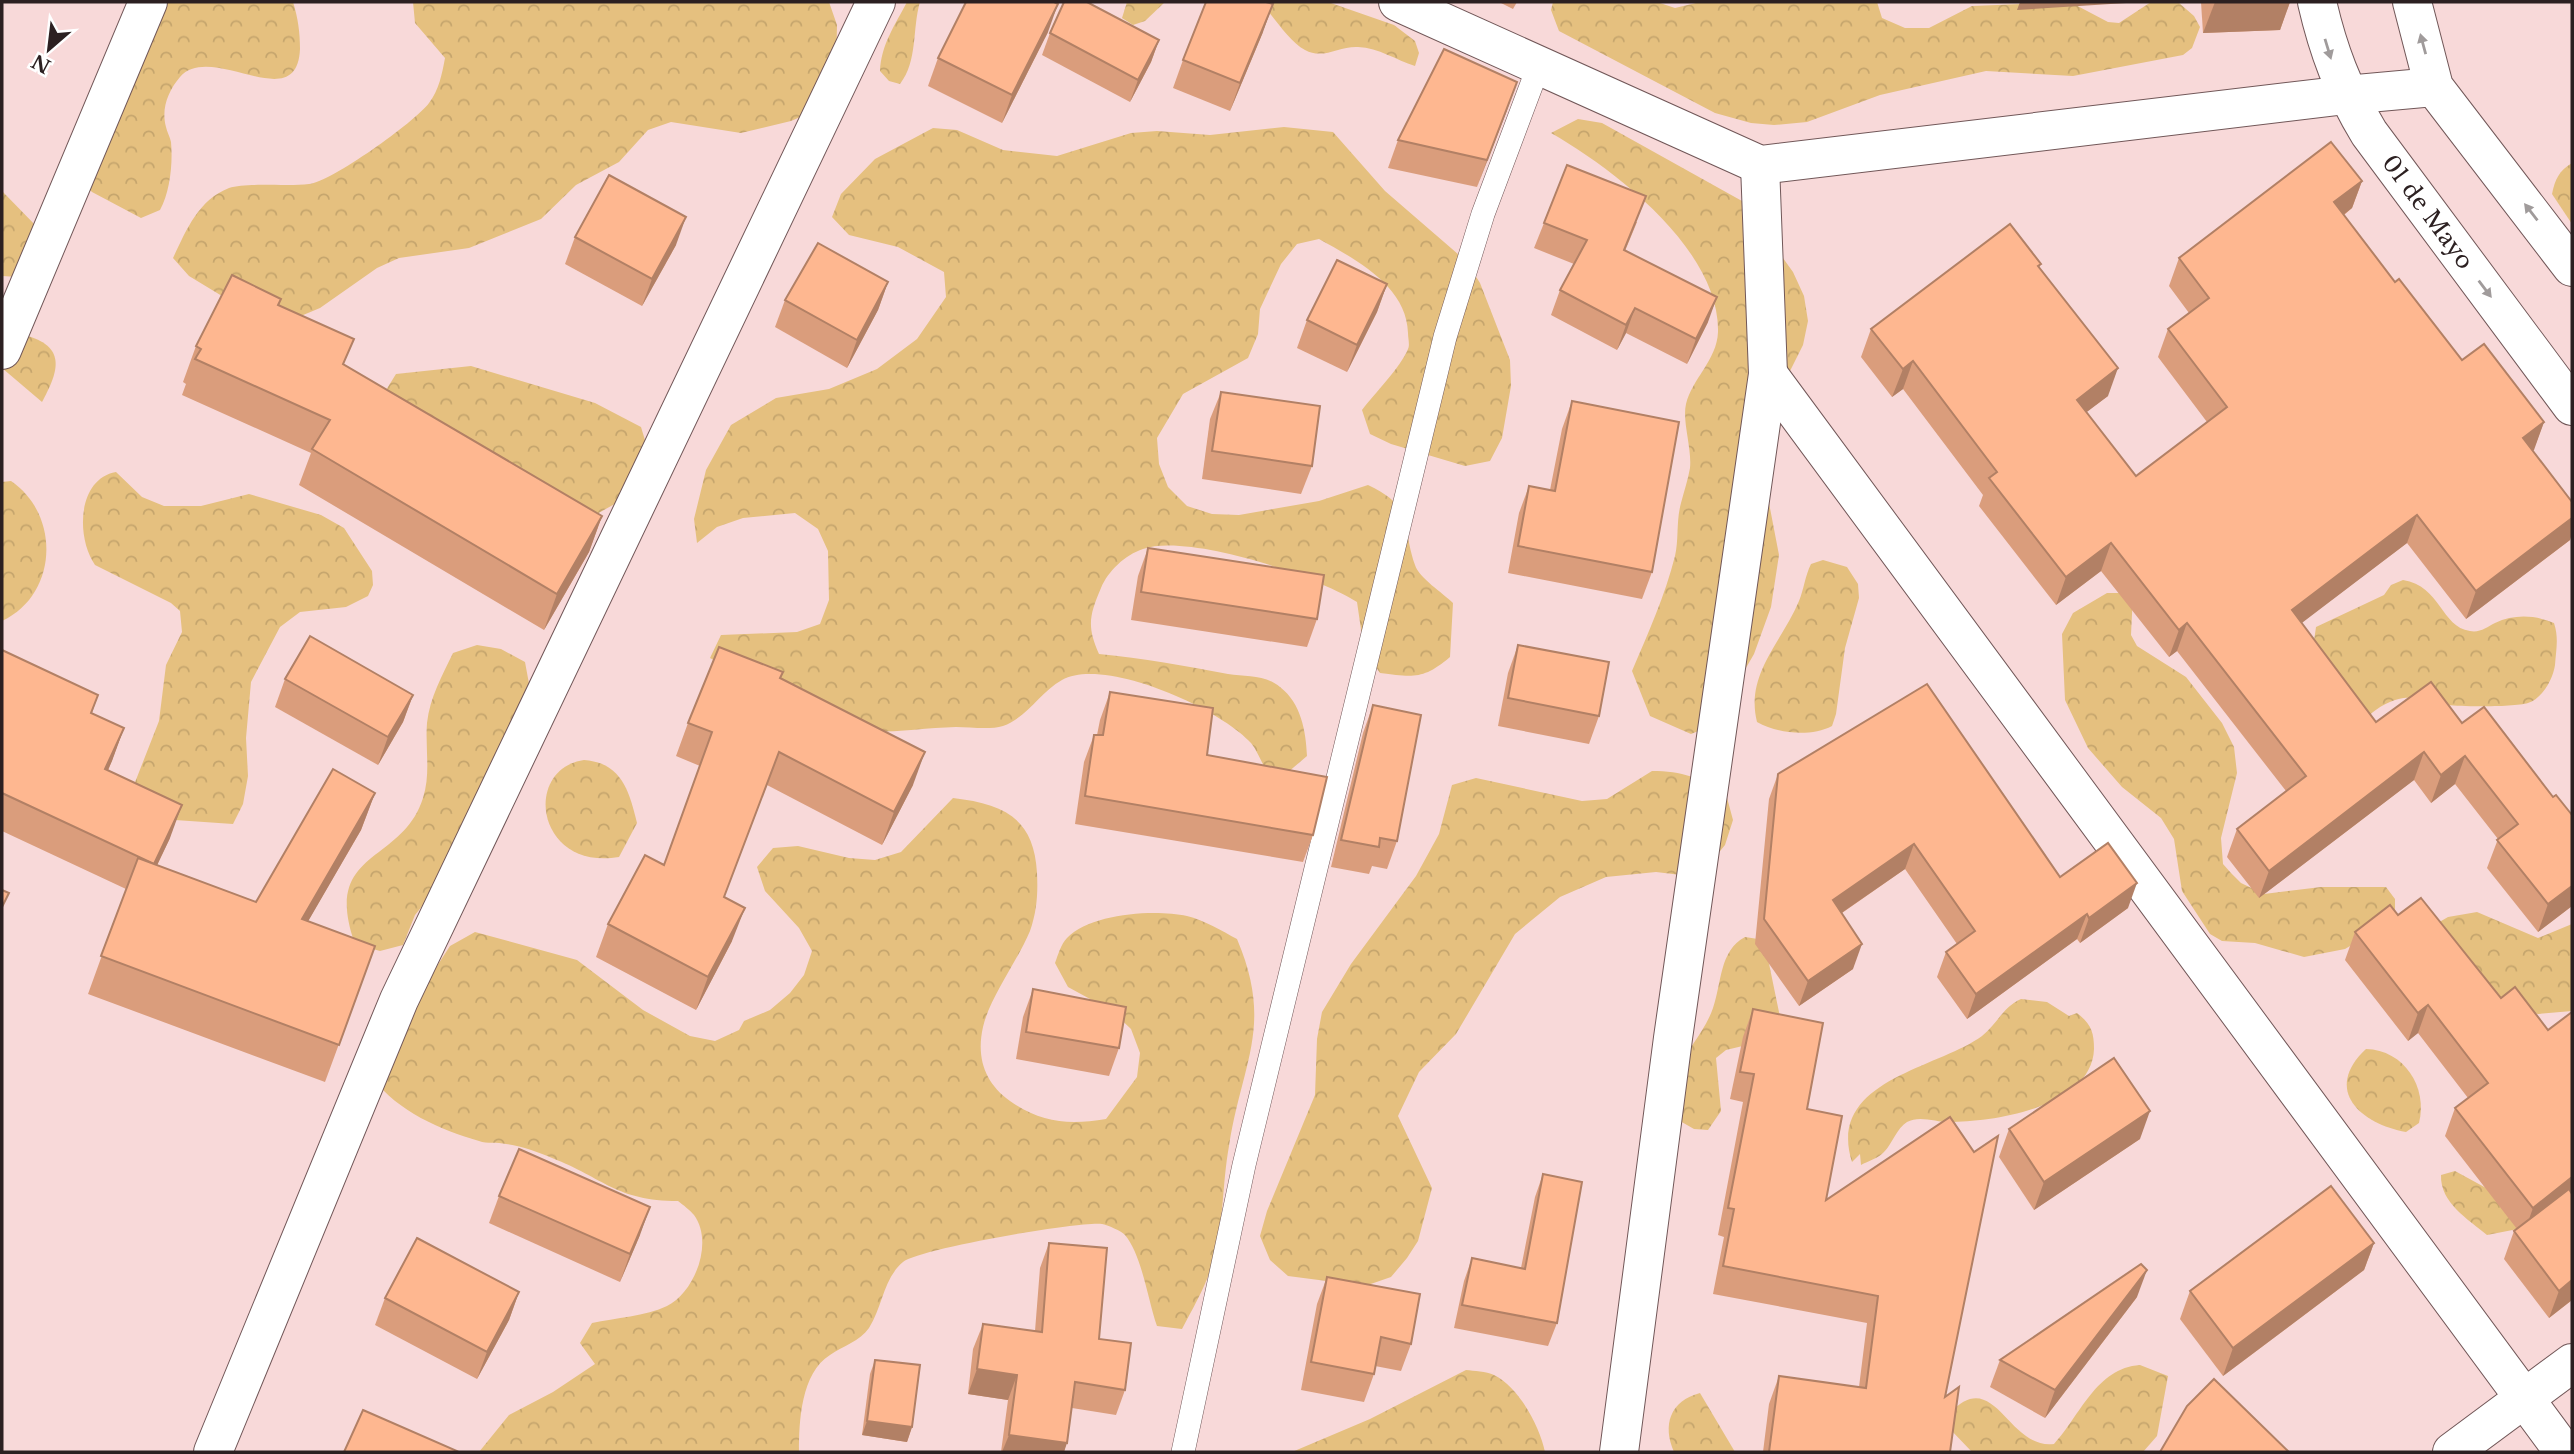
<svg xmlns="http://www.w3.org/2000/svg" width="2574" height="1454" font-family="'Libre Baskerville',serif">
<defs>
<pattern id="forest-crowns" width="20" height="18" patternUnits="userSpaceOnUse" patternTransform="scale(1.75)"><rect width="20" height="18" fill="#e5c07f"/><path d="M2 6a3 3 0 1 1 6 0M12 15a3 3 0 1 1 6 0" fill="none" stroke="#c5a56d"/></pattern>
</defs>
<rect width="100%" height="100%" fill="#f8d9d9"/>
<g fill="url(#forest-crowns)">
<path d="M130,2H293C298,18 300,32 300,49C297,118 212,41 180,77C168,91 161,109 166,127C167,132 170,137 171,142C173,163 170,192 160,210L141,218L92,192L81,181Z"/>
<path d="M413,2H829L837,25L836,71L812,112L791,121L741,133L671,122L648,130L619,162L576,185L541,219L469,248L399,258L377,268L320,308L296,318L250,313L189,276L173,258C186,231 198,200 229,188C246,182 288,187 309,184C331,182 415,122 429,103C439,90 442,74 445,58L415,23Z"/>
<path d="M907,2H920C912,29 918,61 900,84L889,81L880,71C881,45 895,25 907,2Z"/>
<polygon points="1127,2 1165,2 1145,21 1133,25 1122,18"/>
<path d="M1260,2H1328L1394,25L1415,41L1419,53L1415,66C1396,60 1379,48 1358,47C1339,46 1323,60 1305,50C1289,42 1273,15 1260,2Z"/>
<polygon points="1553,2 1657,2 1675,8 1700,2 1877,2 1882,18 1905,28 1929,28 1972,6 2070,2 2108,22 2119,23 2151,2 2178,2 2194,16 2200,27 2192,48 2183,55 2073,76 1986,71 1880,95 1807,122 1774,125 1751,123 1715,113 1559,31 1551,10"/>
<path d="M1578,119L1602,123L1742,201L1793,272L1804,296L1808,321L1803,345L1778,395L1768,448L1769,503L1779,555L1771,607L1754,654L1713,725L1691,734L1650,716L1632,671C1648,633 1665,596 1675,556C1679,539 1676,521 1681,503C1684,491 1688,480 1690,468C1692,448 1682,421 1686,404C1692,379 1717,360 1718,332C1720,250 1614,169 1551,133Z"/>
<path d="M1284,127L1333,132L1385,191L1466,261L1480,283L1510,360L1511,386L1502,438L1490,461L1465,466L1391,444L1370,434L1362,410C1375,393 1400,368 1408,349C1410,345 1408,338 1408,333C1407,286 1355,259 1319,239L1297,244L1281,264L1260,309L1258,334L1248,358L1183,394L1157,438L1159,464L1168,487L1187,506L1212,514L1239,515L1319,501L1368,485C1417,509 1400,522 1415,565C1419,578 1443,593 1453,603L1450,657C1423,680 1413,677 1380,673L1364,650L1357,602C1317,576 1188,533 1143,549C1125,555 1108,571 1101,588C1089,616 1087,627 1099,654C1143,658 1185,666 1228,674C1246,677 1264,674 1280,687C1301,703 1306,731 1307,756L1287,773L1264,766C1260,759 1256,749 1251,743C1221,709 1104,656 1062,680C1040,692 1028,717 1003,726C990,730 970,727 956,727C919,728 881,735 845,730L710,658L721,635L797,632L820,624L829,600L828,551L818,529L795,513L743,518L717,527L697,543L694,519L706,470L731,425L776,398L829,389L877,369L917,339L946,297L944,272L898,247L849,235L832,217L841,194L875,159L933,128L957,130L1003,150L1057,156L1131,133L1157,131L1210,135Z"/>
<path d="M2572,163V224L2552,194C2555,179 2559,171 2572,163Z"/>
<polygon points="2,191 40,230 18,277 2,276"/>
<path d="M28,336C68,348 57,374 42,402L2,368Z"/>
<polygon points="471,366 595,403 641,427 651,460 620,501 595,515 383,395 396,374"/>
<path d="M116,472L142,497L164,506H201L249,494L321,515L344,528L372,571L373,585L368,596L346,607L300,612L280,627L251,682L246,738L248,776L243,804L233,824L175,820L132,790L159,721L166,665L182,632L180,611L171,603L95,565C76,538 77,479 116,472Z"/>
<path d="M11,481C61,515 58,595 2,621V482Z"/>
<path d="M1823,560L1847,567L1858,584L1859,598L1845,648L1836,714L1832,726C1811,737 1778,734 1757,722C1745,674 1782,642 1799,601C1804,589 1805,576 1811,564Z"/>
<path d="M2403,580C2441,586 2441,627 2470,631C2480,633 2487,627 2495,623C2514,614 2535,615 2554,623C2559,638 2556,650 2555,665C2553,679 2542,699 2528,703C2515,707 2463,707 2448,705C2429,702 2414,694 2395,700C2367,709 2352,735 2334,758L2314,641L2316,627L2384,595L2391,585Z"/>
<polygon points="2107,593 2133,593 2131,635 2137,646 2186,677 2222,723 2234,747 2237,773 2221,838 2223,864 2231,873 2241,883 2264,894 2321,887 2386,887 2395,899 2395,912 2389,923 2345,949 2304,957 2255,943 2222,941 2210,934 2182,891 2174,839 2161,818 2122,787 2088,748 2065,700 2062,634 2073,613"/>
<path d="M477,645L501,649L525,662L530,689L431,895L415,915L403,945L380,951L355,944C321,849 402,865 423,798C431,773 425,748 427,723C430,697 442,676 453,653Z"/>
<path d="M584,760C622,763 629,791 637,823L619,857C536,871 522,769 584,760Z"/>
<path d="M1652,771C1682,771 1701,778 1726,794L1733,820L1725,845L1708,866L1681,875L1656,872L1606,877L1560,897L1515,934L1456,1034L1419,1072L1398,1116L1432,1188L1418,1241L1407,1258L1391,1277L1365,1286L1288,1276L1270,1260L1260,1236L1267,1211L1315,1095L1317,1039L1322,1012L1351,964L1416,876L1439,834L1452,785L1476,778L1582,801L1607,799Z"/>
<path d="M953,798C1004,804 1034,818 1037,873C1038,893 1037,911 1030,931C1018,960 990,997 983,1027C976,1058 985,1083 1010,1101C1041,1123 1069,1125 1106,1119L1137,1077L1140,1053L1131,1029L1112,1011L1068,987L1055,963C1058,955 1061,944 1067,938C1091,913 1155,909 1187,916C1204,920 1222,931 1237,939C1274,1026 1242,1062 1229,1146C1222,1184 1224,1225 1213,1262C1206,1286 1193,1308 1182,1329L1157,1326C1148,1301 1142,1255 1125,1235C1122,1231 1107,1225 1102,1224C1079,1221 918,1249 903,1262C883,1279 883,1306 869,1328C860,1341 843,1346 830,1355C801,1373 799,1421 799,1452H479L509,1415L553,1392L595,1364L580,1343L592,1323C615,1318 646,1316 667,1306C695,1292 714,1242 694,1215C690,1210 683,1205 678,1201C616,1201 604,1178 552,1158C538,1152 521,1146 506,1144C497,1142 487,1144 479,1141C441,1130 397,1111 374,1079L424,986L450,946L475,932L577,960L643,1010L690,1036L715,1041L739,1030L744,1021L770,1010L790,993L804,975L812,951L799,928L765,891L757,867L773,848L798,846L849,858L875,860L901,852Z"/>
<polygon points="2477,912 2538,938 2572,924 2572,1011 2538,1014 2471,999 2436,924 2448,917"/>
<path d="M1745,937L1758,939L1766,949L1780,1017L1751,1044L1726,1050L1716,1058L1721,1111L1708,1130L1694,1129L1673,1117C1673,1104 1671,1086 1676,1074C1685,1051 1705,1032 1713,1008C1722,983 1719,951 1745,937Z"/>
<path d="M2021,999L2047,1002L2069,1016L2077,1013C2091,1024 2094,1032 2094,1049C2092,1107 1994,1122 1949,1122C1936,1122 1919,1115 1907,1122C1897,1128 1892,1144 1884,1152C1879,1158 1868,1161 1861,1165L1860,1154L1852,1162C1826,1080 1937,1069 1982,1036C1997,1024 2003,1007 2021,999Z"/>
<path d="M2366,1049C2404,1050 2428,1087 2419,1123L2406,1132C2361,1124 2322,1090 2366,1049Z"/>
<path d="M2455,1171L2488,1189L2528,1227L2487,1235C2468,1219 2440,1203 2441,1175Z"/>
<path d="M2140,1365L2168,1376L2157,1436L2143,1452H1972L1949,1428V1414C1995,1364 2007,1450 2054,1444C2080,1416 2096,1368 2140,1365Z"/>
<path d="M1466,1370C1474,1371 1486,1371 1494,1375C1519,1387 1540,1427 1545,1452H1292L1370,1419Z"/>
<path d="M1700,1393L1735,1452H1674C1662,1425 1670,1401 1700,1393Z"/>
</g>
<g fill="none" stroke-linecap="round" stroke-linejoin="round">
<defs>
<polyline id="lane" points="1183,1452 1244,1165 1445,337 1483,214 1539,65"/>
<g id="street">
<polyline points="1398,2 1760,165 2346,95 2434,87"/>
<polyline points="2,350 148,2"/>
<polyline points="1768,374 2564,1452"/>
<polyline points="213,1452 399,1000 876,2"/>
<polyline points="1619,1452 1673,1038 1768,374 1760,165"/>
<polyline points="2452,1452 2572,1363"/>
</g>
<g id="secondary">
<path id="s1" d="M2317,2C2328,50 2343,90 2369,133L2572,406"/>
<polyline points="2412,2 2434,87 2572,267"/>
</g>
</defs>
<use href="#lane" stroke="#715758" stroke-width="24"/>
<use href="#street" stroke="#715758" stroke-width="40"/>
<use href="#secondary" stroke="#715758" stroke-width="40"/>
<use href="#lane" stroke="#fff" stroke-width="23"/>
<use href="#street" stroke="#fff" stroke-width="38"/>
<use href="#secondary" stroke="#fff" stroke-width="38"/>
</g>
<g fill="#da9d7c">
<polygon points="1499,2 1517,2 1513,9"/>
<polygon points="2201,2 2290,2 2280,30 2203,33"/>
<polygon points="1048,32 1002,123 928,86 938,58"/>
<polygon points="1263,32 1230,111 1173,88 1183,60"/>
<polygon points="1050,33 1159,40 1151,62 1130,102 1042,55"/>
<polygon points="1507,110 1477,187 1388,168 1398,140"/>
<polygon points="2362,181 2352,208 2344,215 2395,282 2462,360 2544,422 2533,451 2572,502 2572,533 2570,540 2466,619 2407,543 2301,623 2376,722 2462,723 2553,797 2572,815 2572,906 2538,932 2487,868 2498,839 2455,784 2431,803 2414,780 2259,898 2227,857 2237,829 2286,791 2177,651 2169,657 2101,571 2056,605 1979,506 1983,495 1903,389 1892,397 1861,357 1871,329 2041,264 2039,268 2108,396 2086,412 2136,476 2207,422 2158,357 2168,329 2189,313 2169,286 2179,258"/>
<polygon points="1637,222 1625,251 1708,322 1687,364 1626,333 1617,350 1551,315 1560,290 1574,264 1534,248 1544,223"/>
<polygon points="575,237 676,245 642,306 565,264"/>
<polygon points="888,282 878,310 847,368 775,327 785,300"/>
<polygon points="1387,284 1377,312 1347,372 1297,348 1307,320"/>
<polygon points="281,299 279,306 345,365 602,516 589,552 544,630 299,485 311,453 182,395 186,384 183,382 196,346"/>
<polygon points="1221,392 1312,466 1301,494 1202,479 1210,419"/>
<polygon points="1572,401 1652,572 1642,599 1508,573 1519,513 1529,486 1550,490 1562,429"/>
<polygon points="1148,548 1317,619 1307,647 1131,620 1138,576"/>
<polygon points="1518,645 1599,716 1589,744 1498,726 1508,673"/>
<polygon points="2,650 98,695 92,713 124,728 108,771 170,838 157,865 256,902 375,793 361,830 308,921 375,946 325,1082 88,994 126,889 2,831"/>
<polygon points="780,678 913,785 882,845 767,785 724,897 732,941 696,1010 596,957 608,924 664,865 700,766 676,756 688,723"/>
<polygon points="285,679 413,695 403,722 378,765 275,707"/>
<polygon points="1110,692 1207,755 1313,835 1303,862 1075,824 1084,762 1094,735 1097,735 1100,720"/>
<polygon points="1373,705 1397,841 1387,869 1372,866 1369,874 1331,867 1363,733"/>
<polygon points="1778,774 2060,877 2128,908 2080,943 2077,939 1967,1019 1937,977 1946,952 1957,944 1905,869 1842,913 1853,969 1799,1006 1755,944 1769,799"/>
<polygon points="2398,915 2501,998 2548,1030 2572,1012 2572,1300 2549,1318 2504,1259 2514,1231 2517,1229 2445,1136 2455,1108 2468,1098 2418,1033 2408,1041 2345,960 2355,932"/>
<polygon points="1033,989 1119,1048 1109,1076 1016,1059 1023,1017"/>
<polygon points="1753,1009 1807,1109 1826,1200 1945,1397 1950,1452 1763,1452 1769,1404 1779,1376 1859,1387 1867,1323 1713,1294 1724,1237 1718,1235 1743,1102 1730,1099 1743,1037"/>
<polygon points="2009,1129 2140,1139 2034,1210 1999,1157"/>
<polygon points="1543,1174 1557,1323 1548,1346 1454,1328 1464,1281 1472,1258 1521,1268 1535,1197"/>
<polygon points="499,1196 640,1235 620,1282 489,1223"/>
<polygon points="1049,1243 1125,1390 1116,1415 1072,1408 1064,1452 1001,1452 1008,1400 968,1394 973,1349 983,1324 1035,1331 1040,1268"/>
<polygon points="2374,1243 2364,1270 2223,1376 2180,1319 2190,1291"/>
<polygon points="1327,1277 1411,1344 1401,1371 1375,1366 1374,1374 1364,1402 1301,1390 1317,1304"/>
<polygon points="519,1292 509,1320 477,1379 375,1325 385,1298"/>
<polygon points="2137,1297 2045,1418 1990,1387 2000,1360"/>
<polygon points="875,1360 912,1427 907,1442 862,1435 870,1374"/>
</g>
<g fill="#b28065">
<polygon points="2020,2 2142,2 2017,10"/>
<polygon points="2215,2 2290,2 2280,30 2203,33"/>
<polygon points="1058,4 1048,32 1002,123 1012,95"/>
<polygon points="1273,4 1263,32 1230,111 1240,83"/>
<polygon points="1159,40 1151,62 1130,102 1138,80"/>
<polygon points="1517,82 1507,110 1477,187 1487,160"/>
<polygon points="2362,181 2352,208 2324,230 2334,202"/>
<polygon points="686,217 676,245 642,306 652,279"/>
<polygon points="888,282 878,310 847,368 857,340"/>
<polygon points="1387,284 1377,312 1347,372 1357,345"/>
<polygon points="1717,297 1708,322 1687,364 1696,339"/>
<polygon points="1635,308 1626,333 1617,350 1626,325"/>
<polygon points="1913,361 1903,389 1892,397 1903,369"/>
<polygon points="2118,368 2108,396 2067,427 2077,400"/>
<polygon points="2544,422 2534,450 2513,466 2523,438"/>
<polygon points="2417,515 2407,543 2282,638 2292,610"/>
<polygon points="602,516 589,552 544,630 557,594"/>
<polygon points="2572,518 2572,533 2570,540 2466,619 2476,591"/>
<polygon points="2111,543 2101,571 2056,605 2066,577"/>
<polygon points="2187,623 2177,651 2169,657 2179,630"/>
<polygon points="413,695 403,722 378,765 388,737"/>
<polygon points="124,728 112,761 93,802 105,769"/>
<polygon points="925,752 913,785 882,845 894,812"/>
<polygon points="2424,752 2414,780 2259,898 2269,871"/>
<polygon points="2465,756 2455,784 2431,803 2441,775"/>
<polygon points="375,793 361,830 288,956 302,919"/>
<polygon points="182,805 170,838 142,897 154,864"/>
<polygon points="1914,844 1905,869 1824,925 1833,900"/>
<polygon points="2137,883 2128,908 2080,943 2089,918"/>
<polygon points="2572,886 2572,906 2538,932 2548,904"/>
<polygon points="745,908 732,941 696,1010 708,977"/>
<polygon points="2087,914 2077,939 1967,1019 1976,994"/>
<polygon points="1862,944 1853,969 1799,1006 1808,981"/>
<polygon points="2428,1005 2418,1033 2408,1041 2418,1013"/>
<polygon points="2150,1111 2140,1139 2034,1210 2044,1182"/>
<polygon points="2572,1177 2572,1197 2523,1236 2533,1208"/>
<polygon points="650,1207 640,1235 620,1282 630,1254"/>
<polygon points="2374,1243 2364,1270 2223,1376 2233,1348"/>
<polygon points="2147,1270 2137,1297 2045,1418 2055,1390"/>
<polygon points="2572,1280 2572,1300 2549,1318 2559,1291"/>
<polygon points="519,1292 509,1320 477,1379 487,1352"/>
<polygon points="977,1369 1017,1375 1008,1400 968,1394"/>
<polygon points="867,1421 912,1427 907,1442 862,1435"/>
<polygon points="1009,1435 1067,1443 1064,1452 1002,1452"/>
</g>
<g fill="#feb790" stroke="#b28065" stroke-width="2">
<polygon points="966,2 1054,2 1058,4 1012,95 938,58"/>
<polygon points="1064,2 1087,2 1159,40 1138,80 1050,33"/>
<polygon points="1206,2 1266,2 1273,4 1240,83 1183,60"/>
<polygon points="1444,49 1517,82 1487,160 1398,140"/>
<polygon points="2331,142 2362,181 2334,202 2395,282 2399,279 2462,360 2484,344 2544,422 2523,438 2572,502 2572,518 2476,591 2417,515 2292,610 2376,722 2431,682 2462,723 2484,707 2553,797 2556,795 2572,815 2572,886 2548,904 2497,840 2518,824 2465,756 2441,775 2424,752 2269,871 2237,829 2306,776 2187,623 2179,630 2111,543 2066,577 1989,478 1997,472 1913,361 1903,369 1871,329 2010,224 2041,264 2038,266 2118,368 2077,400 2136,476 2227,407 2168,329 2209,298 2179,258"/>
<polygon points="1567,165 1646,196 1624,250 1717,297 1696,339 1635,308 1626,325 1560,290 1587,240 1544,223"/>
<polygon points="609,175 686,217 652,279 575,237"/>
<polygon points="818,243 888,282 857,340 785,300"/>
<polygon points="1337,260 1387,284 1357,345 1307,320"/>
<polygon points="232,275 281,299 278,305 354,339 343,364 602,516 557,594 312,449 330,420 195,359 201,349 196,346"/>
<polygon points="1221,392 1320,406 1312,466 1212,451"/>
<polygon points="1572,401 1679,422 1652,572 1518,546 1529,486 1555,491"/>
<polygon points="1148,548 1324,575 1317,619 1141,592"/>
<polygon points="310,636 413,695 388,737 285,679"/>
<polygon points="1518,645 1609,662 1599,716 1508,698"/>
<polygon points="719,647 783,672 780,678 925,752 894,812 779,752 724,897 745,908 708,977 608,924 645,855 664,865 712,732 688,723"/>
<polygon points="2,650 98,695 91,713 124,728 105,769 182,805 154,864 2,793"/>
<polygon points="1927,684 2060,877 2108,843 2137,883 2089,918 2087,914 1976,994 1946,952 1975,931 1914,844 1833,900 1862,944 1808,981 1764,919 1778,774"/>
<polygon points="1110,692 1213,708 1207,755 1327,777 1313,835 1085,796 1094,735 1103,735"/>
<polygon points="1373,705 1421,715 1397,841 1380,838 1379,847 1341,840"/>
<polygon points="333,769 375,793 302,919 375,946 339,1045 101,956 138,858 256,902"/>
<polygon points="2,890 9,893 2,907"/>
<polygon points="2421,898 2501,998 2515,987 2548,1030 2572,1012 2572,1177 2533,1208 2455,1108 2488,1083 2428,1005 2418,1013 2355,932 2390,905 2398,915"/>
<polygon points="1033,989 1126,1007 1119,1048 1026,1032"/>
<polygon points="1753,1009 1823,1023 1807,1109 1842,1116 1826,1200 1950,1117 1974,1152 1998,1136 1945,1397 1959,1387 1950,1452 1769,1452 1779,1376 1866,1388 1878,1296 1723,1266 1734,1209 1728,1208 1754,1074 1740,1072"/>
<polygon points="2114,1058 2150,1111 2044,1182 2009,1129"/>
<polygon points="519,1149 650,1207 630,1254 499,1196"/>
<polygon points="1543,1174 1582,1182 1557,1323 1462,1305 1472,1258 1525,1269"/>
<polygon points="2331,1186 2374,1243 2233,1348 2190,1291"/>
<polygon points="2569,1189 2572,1194 2572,1280 2559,1291 2514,1231"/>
<polygon points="417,1238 519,1292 487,1352 385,1298"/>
<polygon points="1049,1243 1107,1248 1099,1339 1131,1343 1125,1390 1075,1382 1067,1443 1009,1435 1017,1375 977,1369 983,1324 1042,1332"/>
<polygon points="2141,1264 2147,1270 2055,1390 2000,1360"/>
<polygon points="1327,1277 1420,1294 1411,1344 1381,1337 1374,1374 1311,1362"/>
<polygon points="875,1360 920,1365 912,1427 867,1421"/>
<polygon points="2214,1379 2289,1452 2160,1452 2187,1406"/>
<polygon points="363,1410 457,1451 456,1452 344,1452"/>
</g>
<defs><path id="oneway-solid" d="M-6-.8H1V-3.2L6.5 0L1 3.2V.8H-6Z" transform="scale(1.75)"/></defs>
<g fill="#a09b9b">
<use href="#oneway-solid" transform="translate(2423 44) rotate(-105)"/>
<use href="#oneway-solid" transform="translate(2328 49) rotate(73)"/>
<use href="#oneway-solid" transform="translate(2531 212) rotate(-128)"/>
<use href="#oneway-solid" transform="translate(2485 289) rotate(53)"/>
</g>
<g text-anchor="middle" stroke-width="6" stroke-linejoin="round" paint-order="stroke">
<g font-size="23" fill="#2c2021" stroke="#fff">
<text dy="8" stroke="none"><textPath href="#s1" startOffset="240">01 de Mayo</textPath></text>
</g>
</g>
<rect width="2574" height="1454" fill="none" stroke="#2c2021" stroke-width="7"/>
<g transform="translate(49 49) rotate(208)" stroke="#ffffff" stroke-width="5" paint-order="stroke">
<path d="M0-5L12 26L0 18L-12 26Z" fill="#2c2021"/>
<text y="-10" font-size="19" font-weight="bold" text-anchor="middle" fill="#2c2021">N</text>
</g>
</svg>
